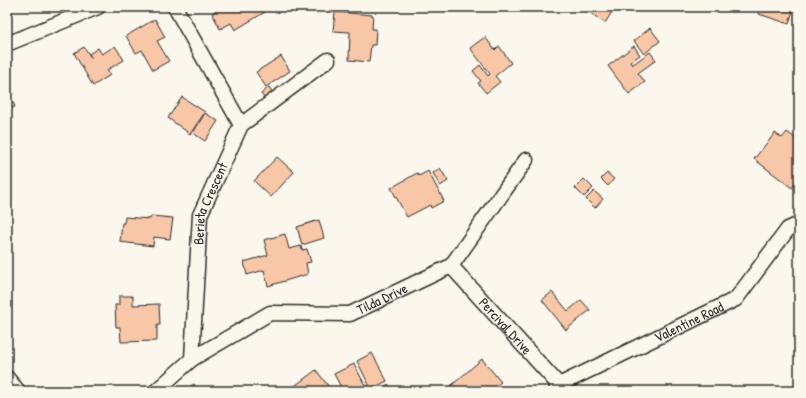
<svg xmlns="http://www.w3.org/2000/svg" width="806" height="398" font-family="'Patrick Hand',sans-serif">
<rect width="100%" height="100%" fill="#fbf7ec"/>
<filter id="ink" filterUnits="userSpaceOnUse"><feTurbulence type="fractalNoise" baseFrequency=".025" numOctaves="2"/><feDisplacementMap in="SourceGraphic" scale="8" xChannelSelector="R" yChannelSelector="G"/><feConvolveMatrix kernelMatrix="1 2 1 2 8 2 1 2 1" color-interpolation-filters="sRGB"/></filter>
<g filter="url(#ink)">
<g fill="#f8c7a8" stroke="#2b2b2b">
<polygon points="222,7 262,7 265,12 235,30 231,23 220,29 212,13"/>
<polygon points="592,7 615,7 605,23 589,12"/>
<polygon points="761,7 794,7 789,24 759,14"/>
<polygon points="335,12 373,15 372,29 376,29 375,45 371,45 369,62 349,60 350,32 333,31"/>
<polygon points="155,19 165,37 157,41 169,61 153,70 142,50 136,53 126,36"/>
<polygon points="650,28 660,41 644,54 634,41"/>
<polygon points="485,37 495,50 499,46 511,63 495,76 500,82 486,93 478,83 481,81 473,71 480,65 488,76 490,74 470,48"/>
<polygon points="115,46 124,60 107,70 110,75 93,86 74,53 84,47 92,59 89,54 98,48 102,54"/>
<polygon points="634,46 640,55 630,62 632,65 650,52 656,60 638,73 645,82 629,94 608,66"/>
<polygon points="281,56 290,71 266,87 256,72"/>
<polygon points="7,87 15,107 7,110"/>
<polygon points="269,87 274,94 266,100 261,94"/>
<polygon points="182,97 205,112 190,134 168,118"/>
<polygon points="205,113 218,121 205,141 193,133"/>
<polygon points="787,132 799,141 799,178 792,188 754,159 775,133 782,138"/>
<polygon points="277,157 294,172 271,197 254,181"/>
<polygon points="440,168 448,181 440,186 433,173"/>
<polygon points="428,171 444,201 431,208 430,205 407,217 391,188 417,173 419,176"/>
<polygon points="607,173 614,179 608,186 601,179"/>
<polygon points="584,179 593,188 584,197 575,188"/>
<polygon points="594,191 603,199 595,208 586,199"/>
<polygon points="151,216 173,218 170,239 154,237 153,246 120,242 122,223 124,223 125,217 150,219"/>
<polygon points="319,220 324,238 302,245 297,227"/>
<polygon points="285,234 289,249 301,246 302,250 307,249 311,262 306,263 308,274 268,286 264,270 247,275 244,262 268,255 264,240"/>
<polygon points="552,292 568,311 581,300 590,310 566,330 542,300"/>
<polygon points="119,296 133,296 133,305 159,304 160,325 157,325 157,341 121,342 120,327 116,327 115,305 119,305"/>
<polygon points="372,353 387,381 371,389 357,361"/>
<polygon points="482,359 501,382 490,391 445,391"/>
<polygon points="354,364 368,391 343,391 334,374"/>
<polygon points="316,370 332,391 288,391"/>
<polygon points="194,384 198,391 183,391"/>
<polygon points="388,384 392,389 389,391 380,391"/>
</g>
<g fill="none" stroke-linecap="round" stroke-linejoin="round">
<defs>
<g id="minor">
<polyline points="7,44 98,7"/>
<polyline points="241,125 328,60"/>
<path id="s1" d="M451,266L559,385"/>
<path id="s2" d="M192,359L270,313L350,314L451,266L526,160"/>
<polyline points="7,378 18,391"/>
<path id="s3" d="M156,391L192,359L200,215L241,125L175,7"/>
<path id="s4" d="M556,391L559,385L736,299L788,229L799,224"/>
</g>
</defs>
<use href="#minor" stroke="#2b2b2b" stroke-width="17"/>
<use href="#minor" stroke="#fbf7ec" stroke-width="14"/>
</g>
</g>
<g text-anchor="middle" stroke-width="3" stroke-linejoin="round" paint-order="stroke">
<g font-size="14" fill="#2b2b2b" stroke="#fbf7ec">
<text dy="5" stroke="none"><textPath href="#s3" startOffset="206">Berieta Crescent</textPath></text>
<text dy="5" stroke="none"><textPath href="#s2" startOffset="206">Tilda Drive</textPath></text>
<text dy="5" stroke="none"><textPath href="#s4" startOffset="151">Valentine Road</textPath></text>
<text dy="5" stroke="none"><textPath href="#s1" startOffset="81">Percival Drive</textPath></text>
</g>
</g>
<rect width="806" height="398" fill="none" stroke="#fbf7ec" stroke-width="24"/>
<rect x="12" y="12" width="782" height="374" fill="none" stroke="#2b2b2b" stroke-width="1.5" filter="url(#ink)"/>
</svg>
